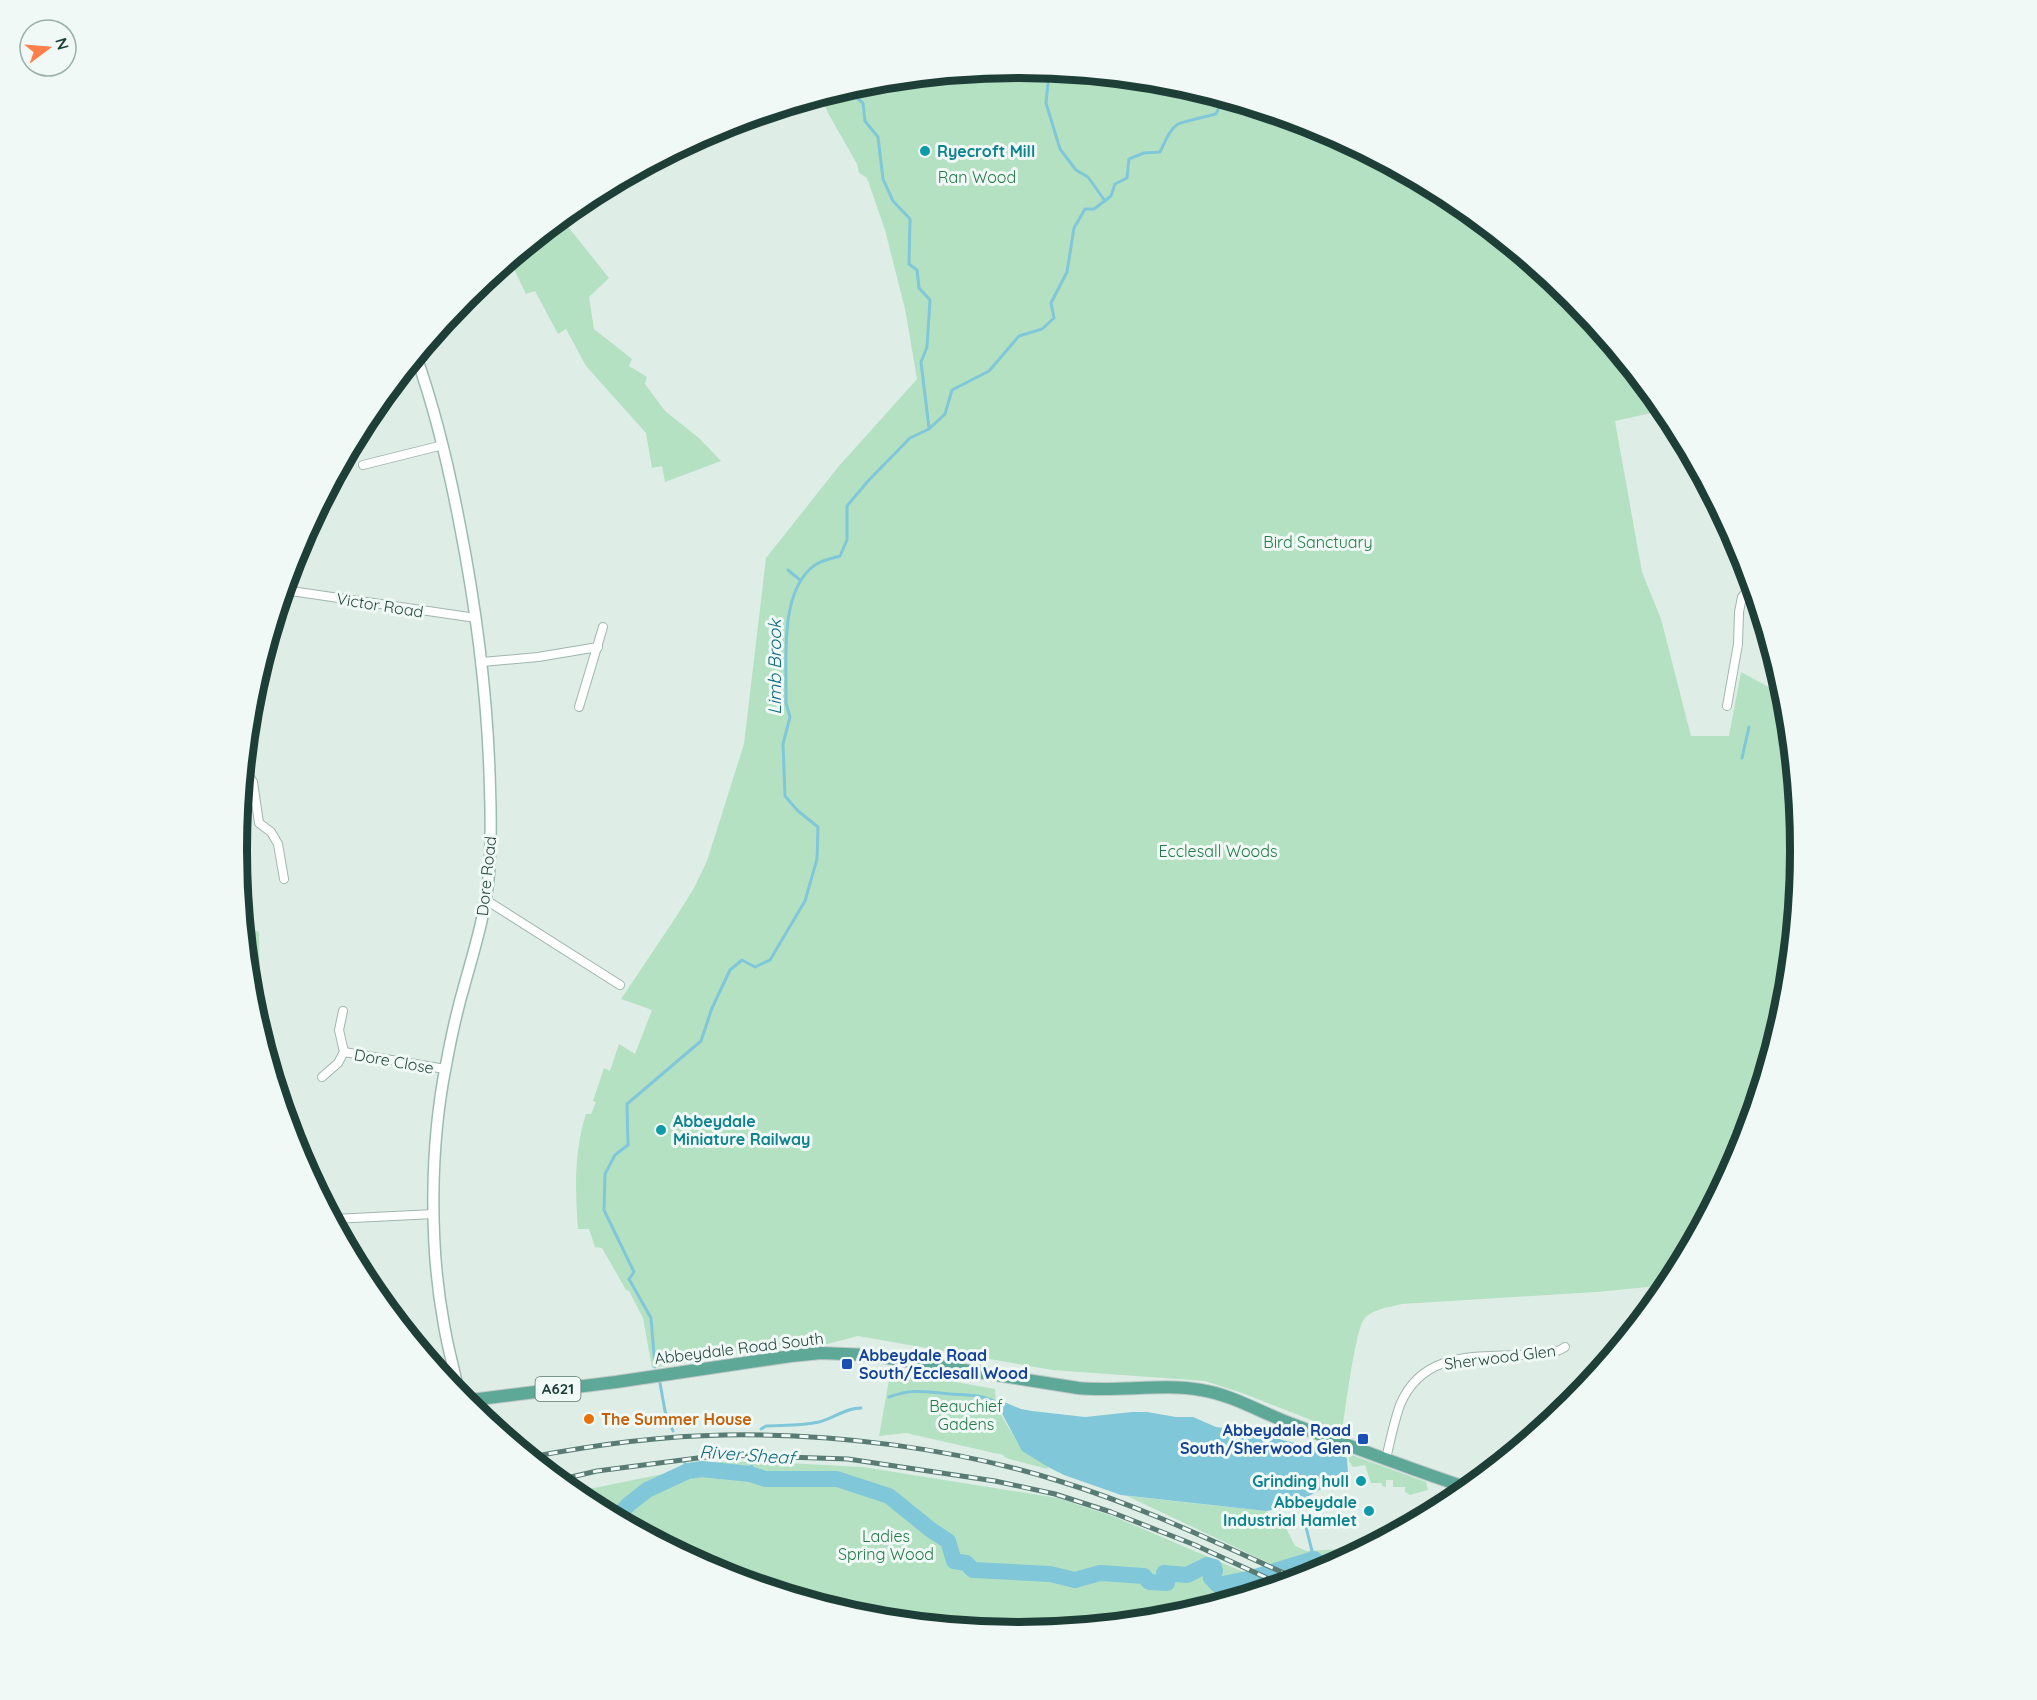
<svg xmlns="http://www.w3.org/2000/svg" width="2037" height="1700" font-family="Quicksand,sans-serif">
<rect width="100%" height="100%" fill="#dfede7"/>
<g fill="#b5e1c3">
<path d="M1019,68L1171,83L1318,127L1454,200L1572,297L1599,330L1603,350L1614,348L1665,410L1615,421L1642,572L1661,619L1691,736H1729L1741,672L1785,696L1786,698L1801,850L1786,1003L1741,1150L1669,1285L1596,1292L1402,1304C1391,1307 1372,1309 1364,1319C1355,1332 1345,1412 1342,1432L1242,1393L1205,1381L1052,1370L858,1336L827,1344L736,1354L652,1368L643,1318L629,1291L626,1290L602,1248L595,1247L589,1229H578C575,1190 574,1151 586,1114H591L596,1102L593,1101L604,1068L610,1071L619,1044L635,1054L652,1010L621,999L676,917L694,888L707,861L744,744L766,558L839,466L917,379L905,309L885,230L867,178L859,173L857,164L828,113L821,96L866,82Z"/>
<polygon points="561,218 609,278 589,297 594,329 632,359 629,366 647,377 645,384 665,411 699,438 721,461 665,482 662,466 652,468 646,433 586,366 566,329 558,334 535,291 526,294 513,267 518,265 514,257"/>
<path d="M244,928L259,932C259,947 259,962 261,976C263,996 266,1010 259,1029L251,1002Z"/>
<polygon points="900,1372 995,1389 996,1402 1000,1413 1022,1450 1048,1467 1047,1469 1006,1458 1003,1455 906,1433 879,1436 889,1380"/>
<polygon points="1349,1454 1426,1482 1428,1490 1410,1495 1405,1492 1405,1487 1393,1487 1393,1480 1386,1480 1386,1487 1382,1486 1382,1483 1371,1483 1365,1465 1353,1467 1349,1461"/>
<polygon points="720,1462 767,1462 863,1467 1058,1498 1115,1517 1246,1573 1246,1592 1250,1593 1171,1618 1019,1632 866,1617 719,1573 583,1500 574,1492 668,1473 686,1466"/>
<polygon points="1127,1496 1266,1511 1287,1530 1295,1546 1307,1551 1340,1549 1351,1555 1311,1575 1302,1570 1288,1572"/>
</g>
<polygon fill="#80c7d9" points="996,1402 1004,1402 1021,1409 1032,1411 1085,1417 1132,1412 1147,1412 1176,1417 1193,1417 1216,1427 1266,1433 1282,1440 1336,1452 1347,1458 1348,1474 1300,1501 1282,1508 1266,1511 1121,1495 1064,1475 1048,1467 1022,1451"/>
<g fill="none" stroke-linecap="round" stroke-linejoin="round">
<g stroke="#80c7d9" stroke-width="3">
<polyline points="1051,71 1049,74 1046,103 1060,149 1076,170 1088,177 1105,201"/>
<polyline points="846,89 863,103 865,121 878,137 883,179 893,201 910,219 909,264 917,270 919,288 930,300 927,347 921,362 929,428"/>
<polyline points="788,570 800,580"/>
<polyline points="1742,758 1749,727"/>
<path d="M655,1367L651,1318L629,1279L634,1272L604,1210L605,1174L615,1155L628,1145L627,1104L701,1041L712,1008L730,970L742,960L755,967L770,960L805,901L817,859L818,827L798,811L785,796L783,744L790,717L786,703C787,664 779,598 810,569C818,561 830,559 840,556L847,540V506L868,481L910,438L929,429L945,414L952,390L989,371L1019,336L1042,329L1054,318L1051,303L1067,272L1074,228L1085,209H1094L1111,196L1115,184L1127,178L1129,159L1144,153L1160,152C1165,142 1169,130 1178,124C1182,122 1208,116 1216,114L1220,105L1226,99"/>
<polyline points="660,1383 665,1411 673,1431"/>
<path d="M889,1397C912,1388 926,1392 950,1394C966,1395 981,1394 996,1402"/>
<path d="M761,1429L766,1426C783,1425 802,1426 819,1422C835,1418 845,1408 861,1408"/>
<polyline points="684,1461 688,1471"/>
<polyline points="750,1474 752,1461"/>
<polyline points="1303,1515 1314,1559"/>
</g>
<polyline stroke="#80c7d9" stroke-width="16" points="616,1518 628,1505 647,1490 688,1471 702,1469 750,1474 765,1479 837,1479 889,1496 931,1530 948,1541 954,1561 966,1563 973,1570 1050,1574 1075,1580 1100,1573 1144,1576 1149,1582 1167,1583 1164,1573 1187,1575 1207,1565 1214,1567 1215,1571 1211,1578 1218,1585 1252,1578 1314,1559 1320,1564 1345,1556 1347,1557"/>
<defs>
<g id="street">
<polyline points="405,369 419,365"/>
<polyline points="363,465 443,445"/>
<polyline points="284,590 476,618"/>
<polyline points="482,662 538,657 598,647"/>
<polyline points="1727,706 1738,644 1739,612 1742,597 1752,585"/>
<polyline points="579,707 603,627"/>
<polyline points="244,768 253,782 259,823 271,832 278,844 284,879"/>
<polyline points="486,900 620,985"/>
<polyline points="344,1052 445,1069"/>
<polyline points="322,1077 338,1063 344,1052 339,1030 343,1011"/>
<polyline points="333,1219 434,1214"/>
<path d="M1386,1459C1390,1441 1394,1422 1400,1405C1422,1352 1473,1357 1520,1355C1536,1354 1552,1356 1565,1347"/>
</g>
<path id="secondary" d="M416,356C436,412 449,468 460,526C477,613 488,700 490,789C491,817 491,846 489,874C486,911 475,947 465,983C457,1010 451,1038 446,1065C430,1145 429,1245 444,1325C448,1349 455,1373 460,1397"/>
<path id="primary" d="M463,1401L616,1382L791,1356L821,1353L869,1355L1078,1388C1118,1392 1163,1383 1201,1390C1232,1395 1258,1411 1287,1422C1347,1445 1407,1468 1468,1488"/>
</defs>
<use href="#street" stroke="#a1b5af" stroke-width="10"/>
<use href="#secondary" stroke="#9cbab1" stroke-width="13"/>
<use href="#primary" stroke="#c0c9c7" stroke-width="14"/>
<use href="#street" stroke="#fff" stroke-width="8"/>
<use href="#secondary" stroke="#fff" stroke-width="10"/>
<use href="#primary" stroke="#5ea898" stroke-width="12"/>
<defs>
<g id="rail">
<path d="M531,1457C594,1445 659,1436 724,1435C833,1433 954,1448 1059,1481C1141,1506 1219,1544 1297,1579"/>
<polyline points="558,1480 597,1471 721,1455 848,1459 995,1481 1055,1494 1111,1512 1195,1545 1280,1584"/>
</g>
</defs>
<use href="#rail" stroke="#587b73" stroke-width="5"/>
<use href="#rail" stroke="#f0f9f5" stroke-width="3" stroke-dasharray="9" stroke-linecap="butt"/>
</g>
<g fill="#0f9aa8" stroke="#f0f9f5" stroke-width="2">
<circle cx="925" cy="151" r="6"/>
<circle cx="661" cy="1130" r="6"/>
<circle cx="1361" cy="1481" r="6"/>
<circle cx="1369" cy="1511" r="6"/>
</g>
<g fill="#1a4fb4" stroke="#f0f9f5" stroke-width="2">
<rect x="841" y="1358" width="12" height="12" rx="3"/>
<rect x="1357" y="1433" width="12" height="12" rx="3"/>
</g>
<circle fill="#e8710a" stroke="#f0f9f5" stroke-width="2" cx="589" cy="1419" r="6"/>
<g text-anchor="middle" stroke-width="6" stroke-linejoin="round" paint-order="stroke">
<rect fill="#f0f9f5" stroke="#5d7770" stroke-width="1.5" x="535.5" y="1377" width="45" height="24" rx="4.5"/>
<g font-size="15" font-weight="bold" fill="#1e3f37">
<text x="558" y="1394">A621</text>
</g>
<g font-size="16" font-weight="bold" fill="#0d838f" stroke="#f0f9f5" text-anchor="start">
<text x="937" y="157">Ryecroft Mill</text>
<text x="673" y="1127">Abbeydale<tspan x="673" dy="18">Miniature Railway</tspan></text>
<text x="1349" y="1487" text-anchor="end">Grinding hull</text>
<text x="1357" y="1508" text-anchor="end">Abbeydale<tspan x="1357" dy="18">Industrial Hamlet</tspan></text>
</g>
<g font-size="16" fill="#237a49" stroke="#f0f9f5">
<text x="977" y="183">Ran Wood</text>
<text x="1318" y="548">Bird Sanctuary</text>
<text x="1218" y="857">Ecclesall Woods</text>
<text x="966" y="1412">Beauchief<tspan x="966" dy="18">Gadens</tspan></text>
<text x="886" y="1542">Ladies<tspan x="886" dy="18">Spring Wood</tspan></text>
</g>
<g font-size="16" fill="#1e3f37" stroke="#f0f9f5">
<text transform="translate(380 605) rotate(9)" y="6">Victor Road</text>
<text transform="translate(486 876) rotate(-84)" y="6">Dore Road</text>
<text transform="translate(394 1061) rotate(10)" y="6">Dore Close</text>
<text transform="translate(739 1348) rotate(-7)" y="6">Abbeydale Road South</text>
<text transform="translate(1500 1357) rotate(-7)" y="6">Sherwood Glen</text>
</g>
<g font-size="16" font-weight="bold" fill="#164399" stroke="#f0f9f5" text-anchor="start">
<text x="859" y="1361">Abbeydale Road<tspan x="859" dy="18">South/Ecclesall Wood</tspan></text>
<text x="1351" y="1436" text-anchor="end">Abbeydale Road<tspan x="1351" dy="18">South/Sherwood Glen</tspan></text>
</g>
<g font-size="16" font-weight="bold" fill="#c56008" stroke="#f0f9f5" text-anchor="start">
<text x="601" y="1425">The Summer House</text>
</g>
<g font-size="18" font-style="italic" fill="#116a82" stroke="#f0f9f5">
<text transform="translate(775 667) rotate(-90)" y="6">Limb Brook</text>
<text transform="translate(747 1455) rotate(4)" y="6">River Sheaf</text>
</g>
</g>
<path d="M0 0H2037V1700H0ZM1018 78H1019A771 771 0 0 1 1790 849V851A771 771 0 0 1 1019 1622H1018A771 771 0 0 1 247 851V849A771 771 0 0 1 1018 78Z" fill="#f0f9f5" fill-rule="evenodd"/>
<path fill="none" stroke="#1e3f37" stroke-width="8" d="M1018 78H1019A771 771 0 0 1 1790 849V851A771 771 0 0 1 1019 1622H1018A771 771 0 0 1 247 851V849A771 771 0 0 1 1018 78Z"/>
<g transform="translate(48 48) rotate(74)"><circle r="28" fill="#f0f9f5" stroke="#9cafa9" stroke-width="1.5"/>
<path d="M0-4.5L10 22L0 15L-10 22Z" fill="#ff7f4b"/>
<text y="-9" font-size="16" font-weight="bold" text-anchor="middle" fill="#1e3f37">N</text>
</g>
</svg>
